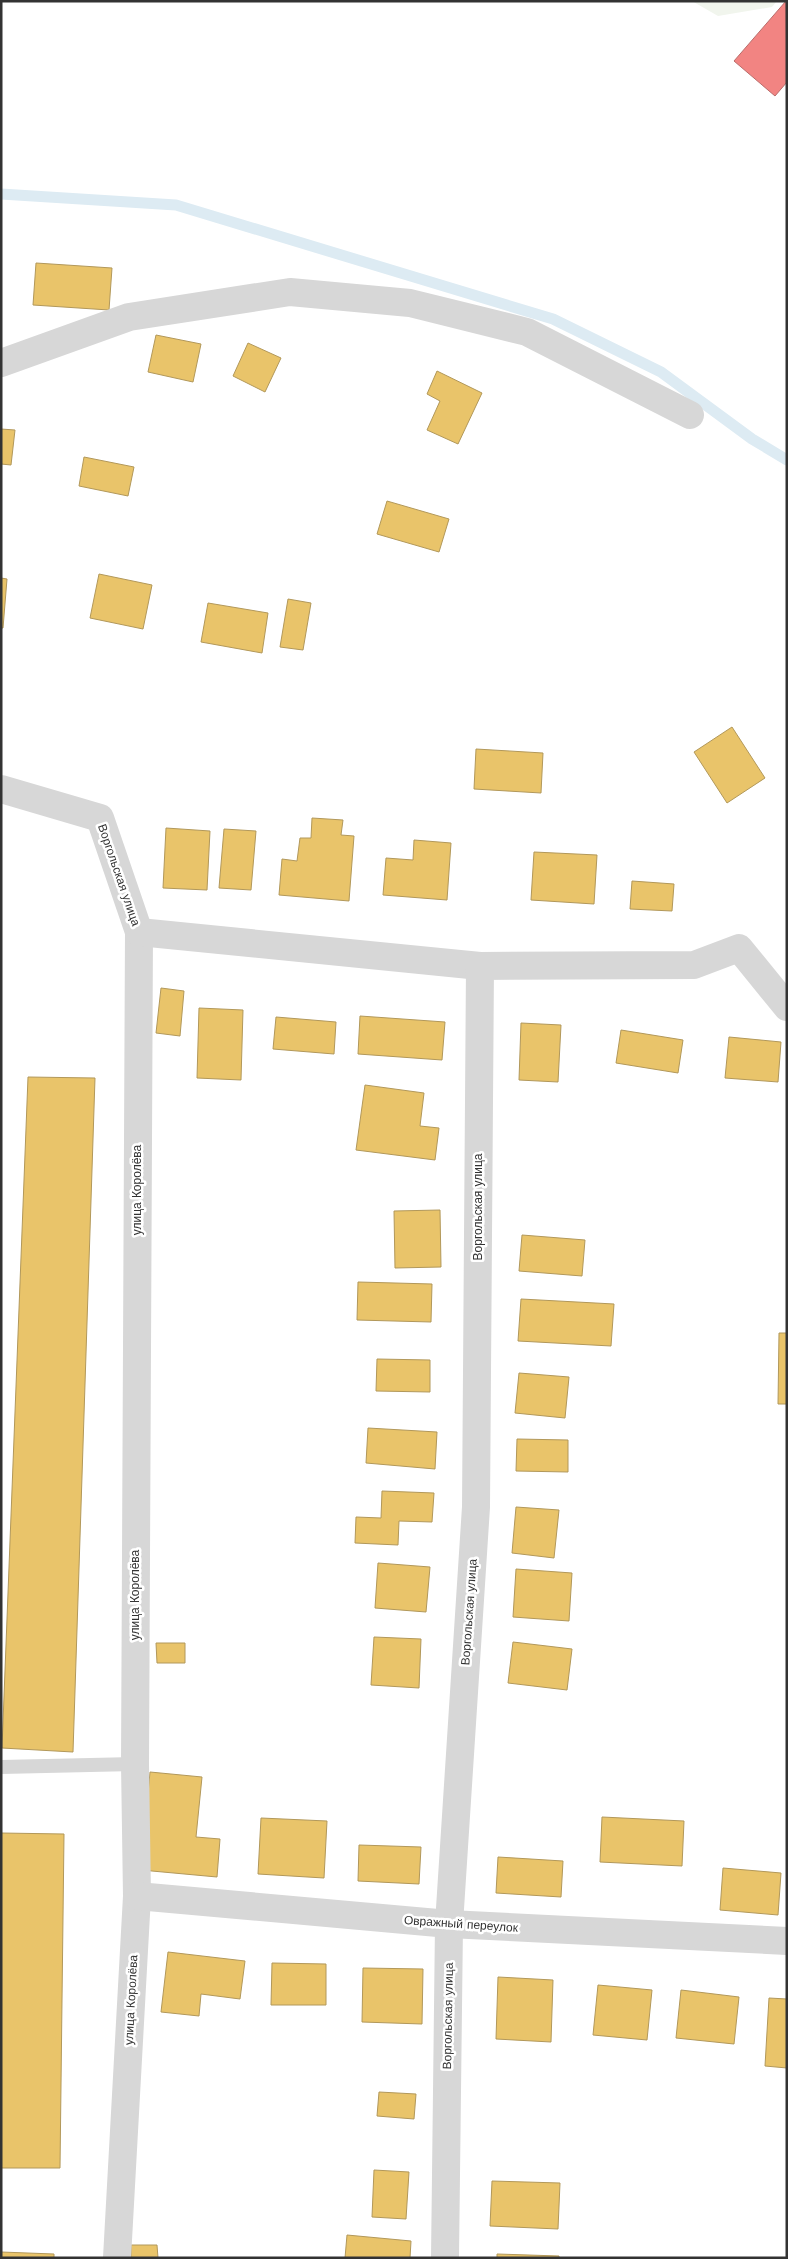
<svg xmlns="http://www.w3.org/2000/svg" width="788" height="2259" font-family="'Work Sans',sans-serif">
<rect width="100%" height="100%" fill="#fff"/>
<polygon fill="#f1f5ed" points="692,1 777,1 772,7 718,16"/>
<g fill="#e9c46a" stroke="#b2985a">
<polygon points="36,263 112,268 109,310 33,305"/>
<polygon points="156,335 201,344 193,382 148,372"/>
<polygon points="248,343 281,358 265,392 233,376"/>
<polygon points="437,371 482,393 458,444 427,430 440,401 427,394"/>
<polygon points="1,429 15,430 11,465 1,464"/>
<polygon points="84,457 134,467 128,496 79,486"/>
<polygon points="387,501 449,519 439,552 377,534"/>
<polygon points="99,574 152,585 143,629 90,618"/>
<polygon points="1,578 7,579 3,628 1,628"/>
<polygon points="288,599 311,603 303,650 280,647"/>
<polygon points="208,603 268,613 262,653 201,642"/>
<polygon points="732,727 765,778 727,803 694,752"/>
<polygon points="476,749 543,753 541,793 474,789"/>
<polygon points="312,818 343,820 341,835 354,836 349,901 279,895 282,859 297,861 300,838 311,838"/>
<polygon points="166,828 210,831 207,890 163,888"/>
<polygon points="224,829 256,831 251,890 219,888"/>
<polygon points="414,840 451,843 447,900 383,895 386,858 413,860"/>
<polygon points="534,852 597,855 594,904 531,900"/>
<polygon points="632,881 674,884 672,911 630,909"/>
<polygon points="161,988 184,991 180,1036 156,1033"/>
<polygon points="199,1008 243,1010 241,1080 197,1078"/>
<polygon points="360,1016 445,1022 442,1060 358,1054"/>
<polygon points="276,1017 336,1022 334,1054 273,1049"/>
<polygon points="521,1023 561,1025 558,1082 519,1080"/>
<polygon points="621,1030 683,1040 678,1073 616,1063"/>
<polygon points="729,1037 781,1042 778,1082 725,1078"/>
<polygon points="28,1077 95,1078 73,1752 2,1748"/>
<polygon points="365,1085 424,1093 420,1126 439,1128 435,1160 356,1150"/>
<polygon points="440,1210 441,1267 395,1268 394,1211"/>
<polygon points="522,1235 585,1240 582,1276 519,1271"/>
<polygon points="358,1282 432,1284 431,1322 357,1320"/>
<polygon points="521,1299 614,1304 611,1346 518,1341"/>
<polygon points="779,1333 787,1333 787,1404 778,1404"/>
<polygon points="377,1359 430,1360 430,1392 376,1391"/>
<polygon points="519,1373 569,1377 565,1418 515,1413"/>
<polygon points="368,1428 437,1432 435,1469 366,1463"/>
<polygon points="517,1439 568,1440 568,1472 516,1471"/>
<polygon points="382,1491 434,1493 432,1522 399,1521 398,1545 355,1543 356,1517 381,1518"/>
<polygon points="516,1507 559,1510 554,1558 512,1553"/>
<polygon points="378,1563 430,1567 426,1612 375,1608"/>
<polygon points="516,1569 572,1573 569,1621 513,1617"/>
<polygon points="374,1637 421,1639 419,1688 371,1685"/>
<polygon points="513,1642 572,1649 567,1690 508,1683"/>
<polygon points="156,1643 185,1643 185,1663 157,1663"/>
<polygon points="150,1772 202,1777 196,1837 220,1839 217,1877 141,1870"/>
<polygon points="602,1817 684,1821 682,1866 600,1862"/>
<polygon points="261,1818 327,1821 324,1878 258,1874"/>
<polygon points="1,1833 64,1834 60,2168 1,2168"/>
<polygon points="359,1845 421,1847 419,1884 358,1881"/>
<polygon points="498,1857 563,1861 561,1897 496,1893"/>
<polygon points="723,1868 781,1873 778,1915 720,1910"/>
<polygon points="168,1952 245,1961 240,1999 201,1994 199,2016 161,2012"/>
<polygon points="272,1963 326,1964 326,2005 271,2005"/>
<polygon points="363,1968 423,1969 422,2024 362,2022"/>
<polygon points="498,1977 553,1980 551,2042 496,2039"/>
<polygon points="598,1985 652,1990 647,2040 593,2035"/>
<polygon points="681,1990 739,1997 734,2044 676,2038"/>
<polygon points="769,1998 787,1999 787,2068 765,2066"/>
<polygon points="379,2092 416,2094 414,2119 377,2116"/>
<polygon points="374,2170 409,2172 406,2219 372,2217"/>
<polygon points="492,2181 560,2183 558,2229 490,2226"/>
<polygon points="347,2235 411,2241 410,2258 345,2258"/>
<polygon points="131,2245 157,2245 158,2258 131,2258"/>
<polygon points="1,2252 54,2254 54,2258 1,2258"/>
<polygon points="497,2254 559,2256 559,2258 497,2258"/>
</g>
<polygon fill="#f28482" stroke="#b96c6a" points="786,1 787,82 775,96 734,61"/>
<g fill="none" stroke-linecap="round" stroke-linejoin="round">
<polyline stroke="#ddebf3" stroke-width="11" points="1,194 176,205 553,319 661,372 752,439 787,460"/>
<polyline stroke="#d7d7d7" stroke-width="14" points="1,1767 135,1764"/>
<g stroke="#d7d7d7" stroke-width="28">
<polyline points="1,363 129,317 290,292 410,303 527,332 690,415"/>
<polyline points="1,789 100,818 139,932 135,1764 137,1896 117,2258"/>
<polyline points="139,932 480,966 694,965 739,948 787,1007"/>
<polyline points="137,1896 449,1924 787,1941"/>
<polyline points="445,2258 449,1924 476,1507 480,966"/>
</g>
</g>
<g text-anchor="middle" stroke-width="5" stroke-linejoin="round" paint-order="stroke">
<g font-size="12" fill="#333" stroke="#fff">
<text transform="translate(119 875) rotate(71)" y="4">Воргольская улица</text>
<text transform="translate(137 1190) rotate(-90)" y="4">улица Королёва</text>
<text transform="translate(478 1207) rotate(-90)" y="4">Воргольская улица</text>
<text transform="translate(135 1595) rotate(-90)" y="4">улица Королёва</text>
<text transform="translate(469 1612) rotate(-86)" y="4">Воргольская улица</text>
<text transform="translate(461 1924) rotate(4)" y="4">Овражный переулок</text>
<text transform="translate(131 2000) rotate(-87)" y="4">улица Королёва</text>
<text transform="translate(448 2016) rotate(-89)" y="4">Воргольская улица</text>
</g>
</g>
<rect width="788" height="2259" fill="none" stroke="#333333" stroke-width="5"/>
</svg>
